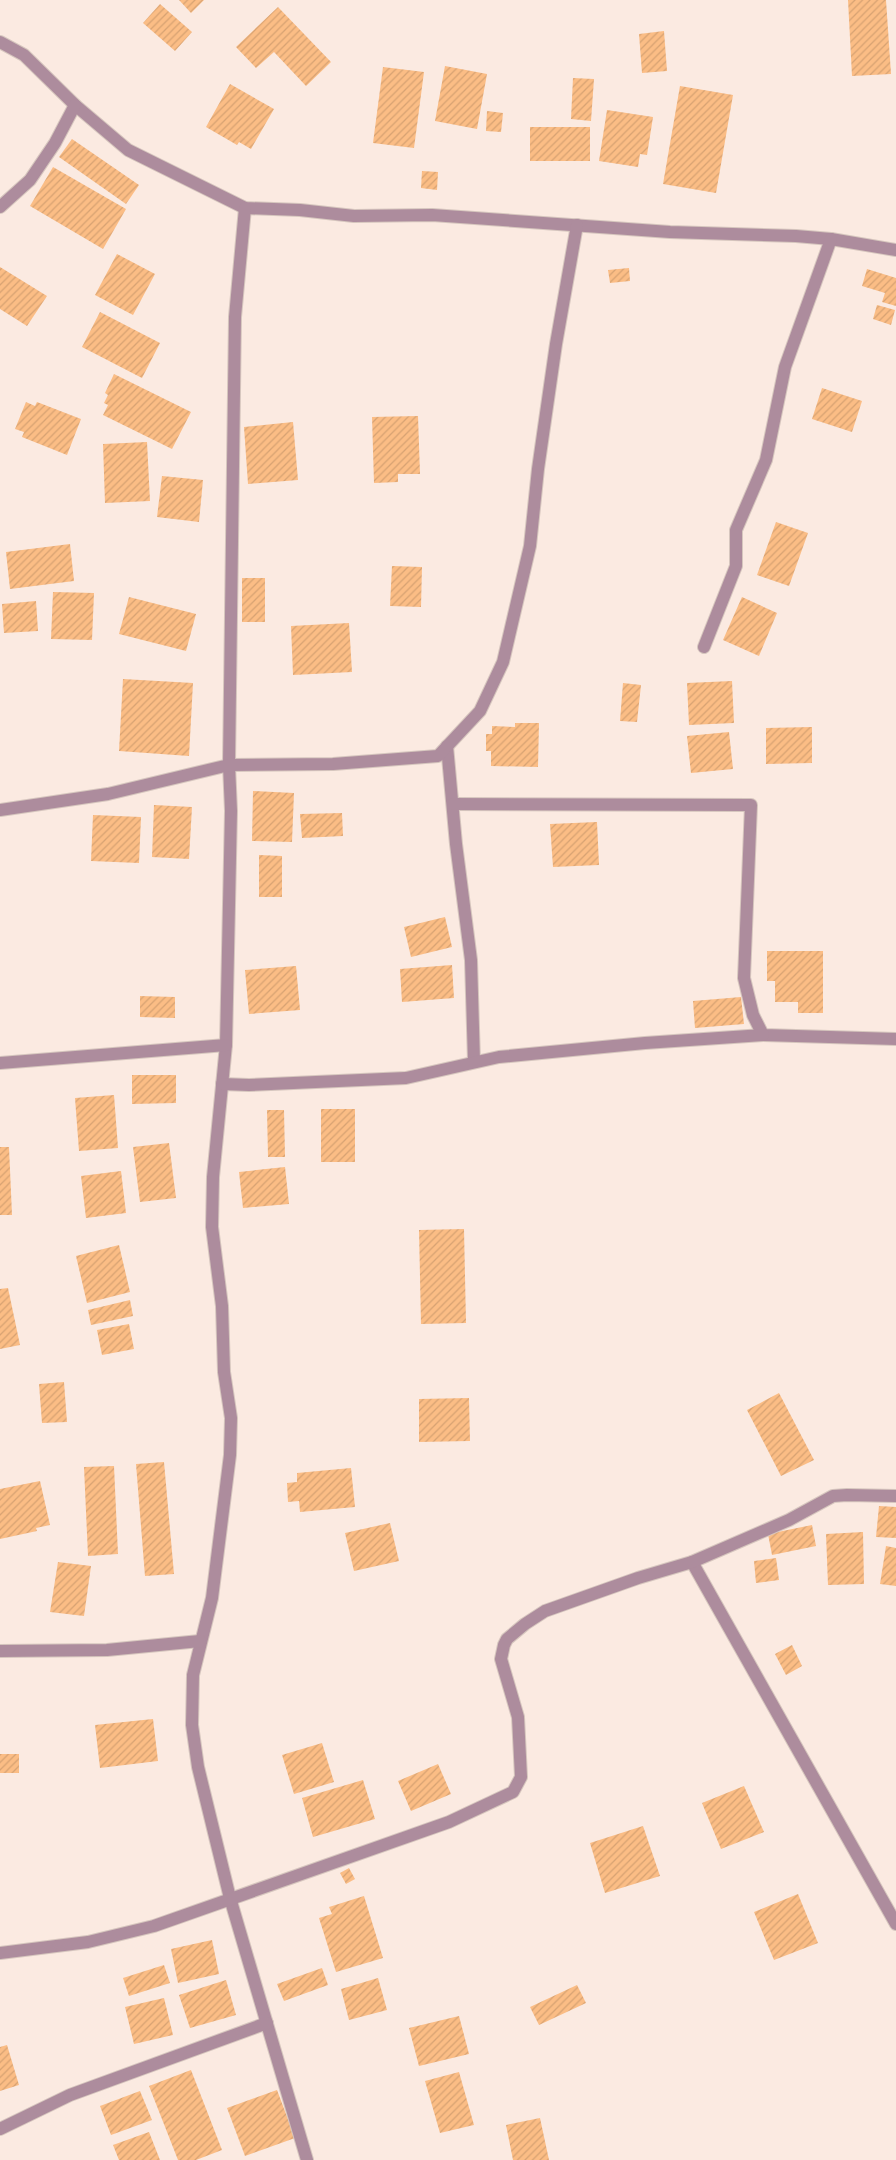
<svg xmlns="http://www.w3.org/2000/svg" width="896" height="2160" font-family="'Nunito Sans',sans-serif">
<defs>
<pattern id="building-hatch" width="6" height="6" patternUnits="userSpaceOnUse" patternTransform="scale(1.25)"><rect width="6" height="6" fill="#fbbd85"/><path d="M-1 1l2-2M0 6l6-6M5 7l2-2" fill="none" stroke="#d7a272"/></pattern>
</defs>
<rect width="100%" height="100%" fill="#fbeae1"/>
<g fill="url(#building-hatch)">
<polygon points="179,0 204,0 191,13"/>
<polygon points="848,0 886,0 891,74 852,76"/>
<polygon points="160,4 192,32 175,51 143,23"/>
<polygon points="278,7 331,62 306,86 274,52 256,68 236,47"/>
<polygon points="664,31 667,71 642,73 639,34"/>
<polygon points="445,66 487,74 477,129 435,121"/>
<polygon points="383,67 424,72 414,148 373,143"/>
<polygon points="573,78 594,79 591,121 571,119"/>
<polygon points="230,84 274,109 251,149 239,142 237,145 206,127"/>
<polygon points="680,86 733,95 716,193 663,184"/>
<polygon points="607,110 653,117 647,155 640,154 638,167 599,161"/>
<polygon points="487,111 503,113 501,132 486,131"/>
<rect x="530" y="127" width="60" height="34"/>
<polygon points="72,139 139,185 126,204 59,157"/>
<polygon points="53,167 126,209 103,249 30,206"/>
<polygon points="422,171 438,172 437,190 421,188"/>
<polygon points="117,254 155,274 133,315 95,295"/>
<polygon points="0,267 47,296 27,326 0,309"/>
<polygon points="629,268 630,281 610,283 608,270"/>
<polygon points="867,269 896,278 896,306 882,302 885,293 862,286"/>
<polygon points="877,305 895,310 891,325 873,319"/>
<polygon points="100,312 160,343 142,378 82,347"/>
<polygon points="114,374 191,412 172,449 103,415 108,405 104,403 108,395 105,393"/>
<polygon points="822,388 862,401 852,432 812,419"/>
<polygon points="26,402 35,406 37,402 81,419 67,455 22,437 24,432 15,429"/>
<polygon points="418,416 420,474 398,474 398,482 374,483 372,417"/>
<polygon points="293,422 298,480 248,484 244,427"/>
<polygon points="147,442 150,501 105,503 103,444"/>
<polygon points="162,476 203,480 199,522 157,517"/>
<polygon points="776,522 808,533 789,586 757,575"/>
<polygon points="70,544 74,581 10,589 6,552"/>
<polygon points="392,566 422,567 421,607 390,606"/>
<rect x="242" y="578" width="23" height="44"/>
<polygon points="53,592 94,593 92,640 51,639"/>
<polygon points="129,597 196,614 186,651 119,634"/>
<polygon points="742,597 777,613 759,656 723,640"/>
<polygon points="36,601 38,631 4,633 2,604"/>
<polygon points="349,623 352,672 293,675 291,626"/>
<polygon points="123,679 193,683 189,756 119,751"/>
<polygon points="732,681 734,723 689,725 687,683"/>
<polygon points="623,683 641,685 637,722 620,721"/>
<polygon points="515,723 539,723 538,767 491,766 491,751 486,751 486,734 492,734 492,726 515,727"/>
<polygon points="812,727 812,763 766,764 766,728"/>
<polygon points="729,732 733,769 691,773 687,736"/>
<polygon points="253,791 294,793 292,842 252,841"/>
<polygon points="154,805 192,807 189,859 152,857"/>
<polygon points="342,813 343,836 302,838 300,814"/>
<polygon points="93,815 141,817 139,863 91,861"/>
<polygon points="597,822 599,865 553,867 550,824"/>
<polygon points="259,855 282,856 282,897 259,897"/>
<polygon points="445,917 452,947 411,957 404,927"/>
<polygon points="767,951 823,951 823,1013 798,1013 798,1002 775,1002 775,981 767,981"/>
<polygon points="452,965 454,998 402,1002 400,969"/>
<polygon points="296,966 300,1010 249,1014 245,970"/>
<polygon points="140,996 175,997 175,1018 140,1017"/>
<polygon points="741,997 744,1024 695,1028 693,1001"/>
<polygon points="132,1075 176,1075 176,1103 132,1104"/>
<polygon points="114,1095 118,1148 79,1151 75,1098"/>
<rect x="321" y="1109" width="34" height="53"/>
<polygon points="267,1110 284,1110 285,1157 268,1157"/>
<polygon points="169,1143 176,1198 140,1202 133,1147"/>
<polygon points="0,1147 9,1147 12,1215 0,1215"/>
<polygon points="285,1167 289,1204 243,1208 239,1172"/>
<polygon points="121,1171 126,1213 86,1218 81,1176"/>
<polygon points="464,1229 466,1323 421,1324 419,1230"/>
<polygon points="119,1245 130,1292 87,1303 76,1256"/>
<polygon points="8,1288 20,1345 0,1349 0,1289"/>
<polygon points="130,1300 133,1316 91,1325 88,1310"/>
<polygon points="129,1324 134,1349 102,1355 97,1330"/>
<polygon points="64,1382 67,1422 42,1423 39,1384"/>
<polygon points="779,1393 814,1460 781,1476 747,1410"/>
<polygon points="469,1398 470,1441 419,1442 419,1399"/>
<polygon points="164,1462 174,1574 145,1576 136,1464"/>
<polygon points="114,1466 118,1554 88,1556 84,1467"/>
<polygon points="351,1468 355,1507 300,1512 299,1501 288,1502 287,1483 297,1482 297,1473"/>
<polygon points="40,1481 50,1525 36,1528 37,1531 0,1539 0,1489"/>
<polygon points="879,1506 896,1507 896,1538 876,1537"/>
<polygon points="390,1523 399,1561 354,1571 345,1533"/>
<polygon points="812,1525 816,1546 772,1555 768,1534"/>
<polygon points="863,1532 864,1584 828,1585 826,1534"/>
<polygon points="886,1546 896,1548 896,1586 880,1584"/>
<polygon points="776,1558 779,1580 756,1583 754,1561"/>
<polygon points="58,1562 91,1566 84,1616 50,1612"/>
<polygon points="792,1645 802,1666 786,1675 775,1654"/>
<polygon points="153,1719 158,1761 100,1768 95,1725"/>
<polygon points="322,1743 334,1782 294,1794 282,1755"/>
<rect x="0" y="1754" width="19" height="19"/>
<polygon points="438,1764 451,1794 411,1811 398,1781"/>
<polygon points="363,1780 375,1819 313,1837 302,1798"/>
<polygon points="744,1786 764,1832 721,1849 702,1803"/>
<polygon points="643,1826 660,1876 605,1893 590,1843"/>
<polygon points="349,1868 355,1879 346,1884 340,1873"/>
<polygon points="798,1894 818,1943 774,1960 754,1912"/>
<polygon points="364,1896 383,1958 336,1972 319,1918 332,1914 329,1907"/>
<polygon points="212,1940 219,1974 178,1983 171,1949"/>
<polygon points="164,1965 170,1983 129,1996 123,1978"/>
<polygon points="322,1968 328,1985 284,2001 277,1984"/>
<polygon points="378,1978 387,2010 349,2020 341,1989"/>
<polygon points="226,1980 236,2015 190,2028 179,1995"/>
<polygon points="577,1985 586,2003 539,2025 530,2007"/>
<polygon points="164,1998 173,2035 134,2044 125,2007"/>
<polygon points="459,2016 469,2054 419,2066 409,2028"/>
<polygon points="7,2045 19,2085 0,2091 0,2047"/>
<polygon points="191,2070 222,2150 196,2160 178,2160 149,2086"/>
<polygon points="459,2072 474,2125 440,2133 425,2081"/>
<polygon points="277,2090 295,2138 245,2156 227,2108"/>
<polygon points="140,2091 152,2120 111,2135 100,2106"/>
<polygon points="540,2118 549,2160 513,2160 506,2125"/>
<polygon points="149,2132 160,2160 119,2160 113,2145"/>
</g>
<g fill="none" stroke-linecap="round" stroke-linejoin="round">
<defs>
<g id="street">
<polyline points="0,42 24,55 75,105 128,150 245,208 300,210 354,216 432,215 670,232 796,236 831,239 896,250"/>
<polyline points="0,207 30,180 55,143 75,105"/>
<polyline points="245,208 235,317 229,765 231,811 226,1045 213,1177 212,1227 222,1306 224,1372 231,1418 230,1455 212,1598 193,1675 192,1725 198,1767 230,1898 307,2160"/>
<polyline points="704,647 736,566 736,530 766,460 785,367 831,239"/>
<polyline points="447,746 456,844 471,960 474,1062"/>
<polyline points="453,804 751,805 744,978 753,1015 763,1035 896,1039"/>
<polyline points="0,810 108,794 229,765 333,764 438,756 480,711 503,662 530,546 538,469 556,344 577,225"/>
<polyline points="0,1063 226,1045"/>
<polyline points="222,1084 249,1085 406,1078 499,1057 645,1043 763,1035"/>
<polyline points="692,1562 896,1924"/>
<polyline points="0,1651 107,1650 200,1641"/>
<polyline points="0,1953 88,1942 154,1926 449,1822 513,1792 521,1777 518,1717 501,1659 504,1645 507,1639 525,1624 545,1611 638,1578 692,1562 789,1520 833,1496 847,1495 896,1496"/>
<polyline points="0,2129 70,2095 267,2023"/>
</g>
</defs>
<use href="#street" stroke="#d6c6be" stroke-width="14"/>
<use href="#street" stroke="#ad8c9d" stroke-width="12"/>
</g>
</svg>
